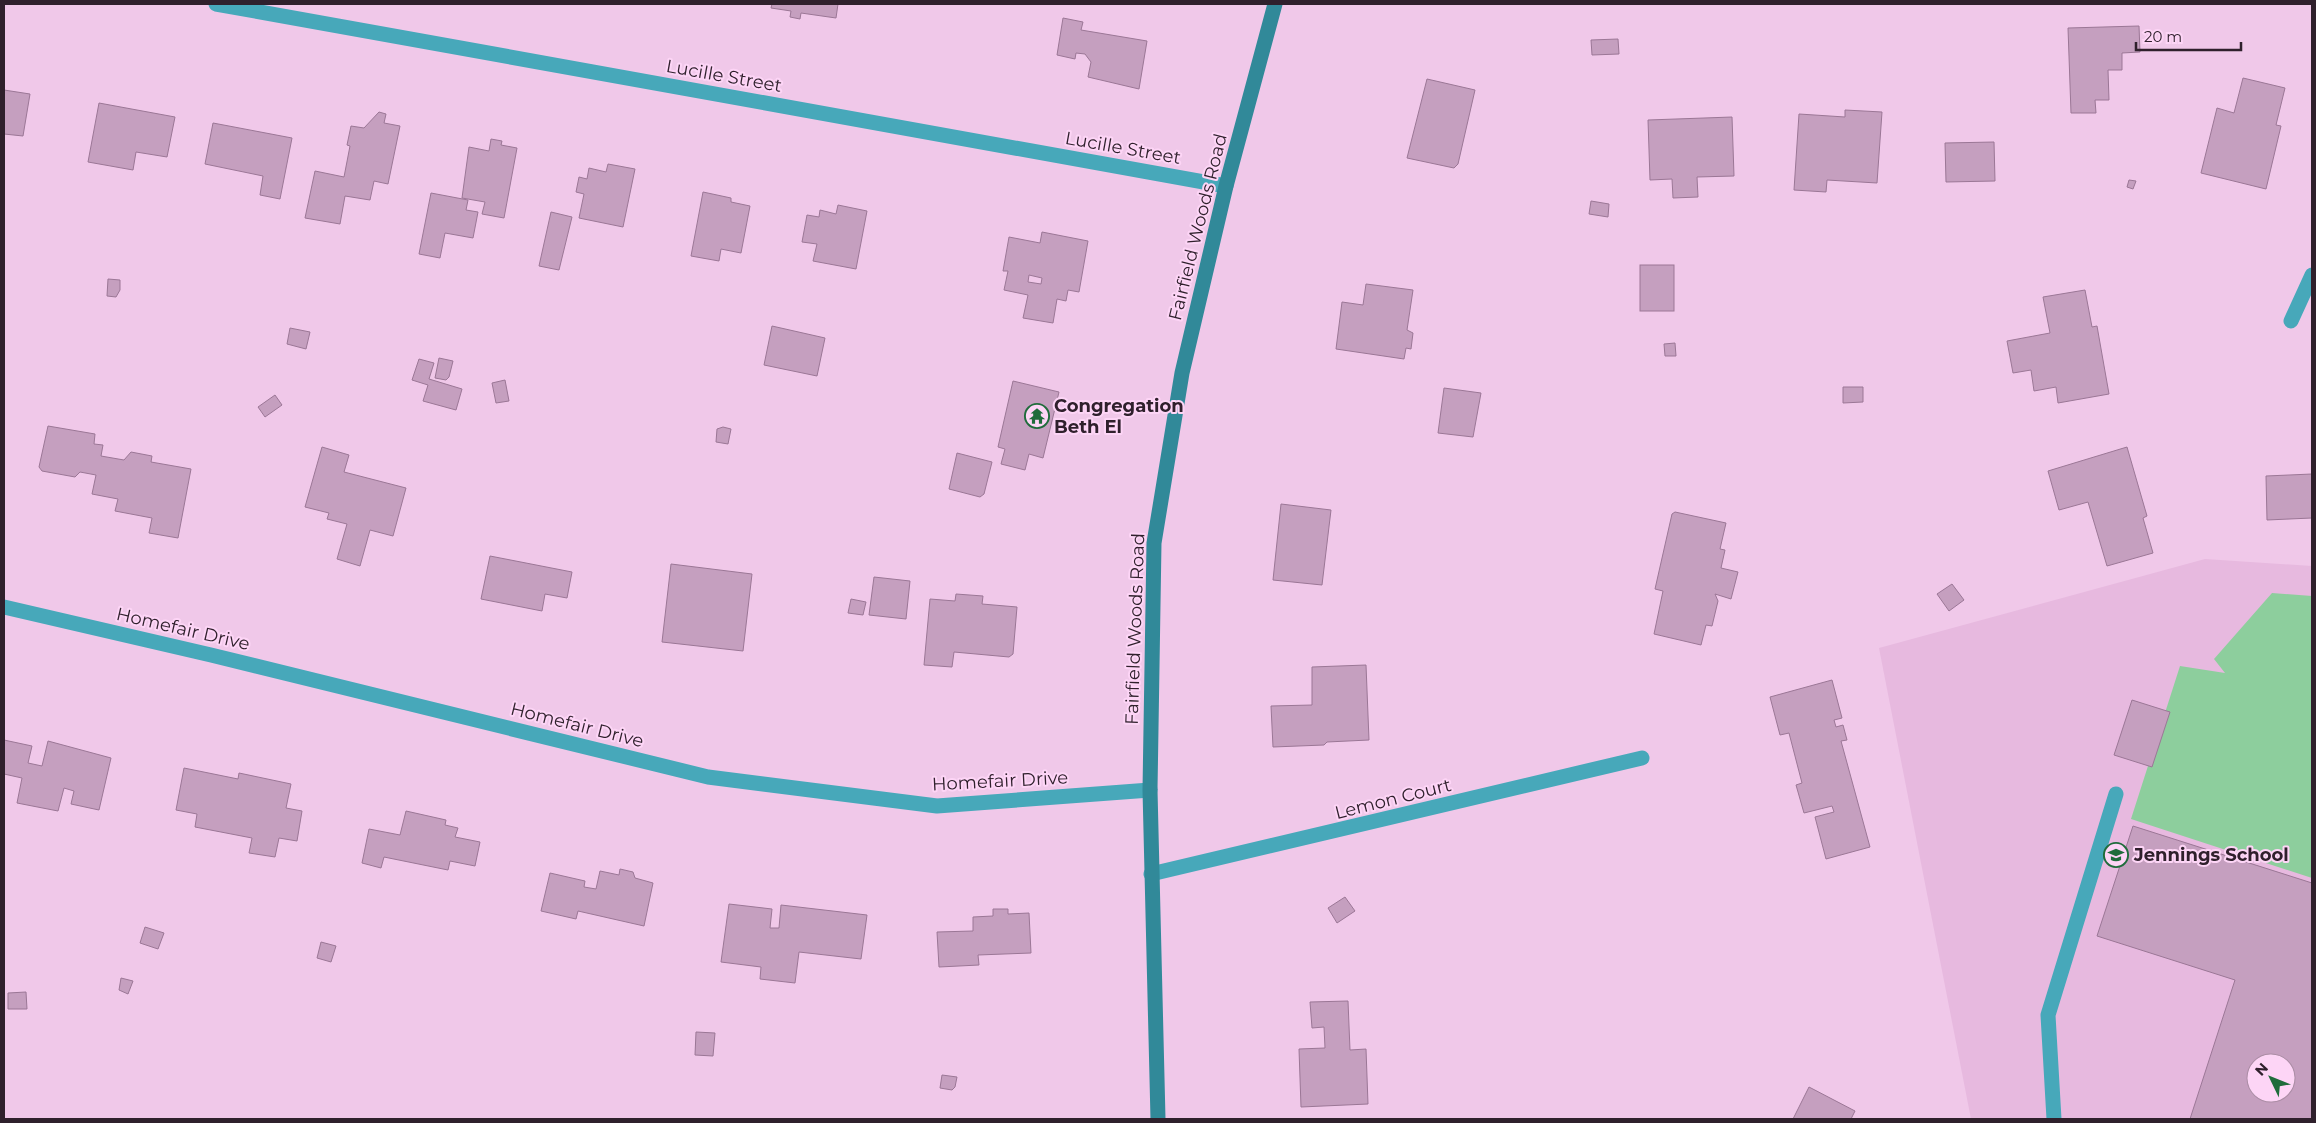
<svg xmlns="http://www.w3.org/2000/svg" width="2316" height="1123" font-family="Montserrat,sans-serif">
<rect width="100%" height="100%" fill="#f0c8e9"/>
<path fill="#e7b9df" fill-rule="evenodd" d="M2205,559L2312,566V1119H1971L1879,648ZM2256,1063H2286V1093H2256Z"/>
<polygon fill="#8dce9d" points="2272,593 2312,596 2312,878 2131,819 2180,666 2225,673 2214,659"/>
<g fill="#c59fbf" stroke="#9b7796" fill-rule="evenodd">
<polygon points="772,4 838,4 836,18 801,13 800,19 790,17 791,11 771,8"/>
<polygon points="1063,18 1083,22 1081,30 1147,41 1139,89 1088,77 1091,62 1085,54 1076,53 1075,59 1057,55"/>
<polygon points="2139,26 2140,52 2122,53 2122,70 2108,70 2109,100 2095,100 2096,113 2071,113 2068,28"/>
<polygon points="1618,39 1619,54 1592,55 1591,40"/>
<polygon points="2243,78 2285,88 2276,125 2281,126 2266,189 2201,173 2217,108 2234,113"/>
<polygon points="1427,79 1475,90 1458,164 1454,168 1407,158"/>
<polygon points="4,90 30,94 23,136 4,134"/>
<polygon points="99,103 175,117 167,157 136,152 133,170 88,162"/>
<polygon points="1845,110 1882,112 1877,183 1827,180 1826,192 1794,190 1799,114 1845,117"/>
<polygon points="379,112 386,114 384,123 400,126 388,184 374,181 370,200 345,196 340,224 305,218 315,171 344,177 350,146 347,145 351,126 364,128"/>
<polygon points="1732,117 1734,176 1697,177 1698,197 1673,198 1672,179 1650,180 1648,120"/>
<polygon points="213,123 292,138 280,199 260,195 263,176 205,164"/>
<polygon points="491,139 502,141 501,145 517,148 504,218 482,214 485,202 462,198 469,147 489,151"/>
<polygon points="1994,142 1995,181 1946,182 1945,143"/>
<polygon points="608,164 635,169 623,227 579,218 584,194 576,192 579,177 587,179 589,168 606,172"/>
<polygon points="2129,180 2136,181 2133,189 2127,187"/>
<polygon points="703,192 731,198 731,202 750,206 741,253 721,249 719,261 691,256"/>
<polygon points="431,193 468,200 466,210 478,212 473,238 445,233 440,258 419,254"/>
<polygon points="1591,201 1609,204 1608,217 1589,214"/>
<polygon points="838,205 867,211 856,269 813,261 817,244 802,242 807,215 819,217 820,210 836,214"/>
<polygon points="551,212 572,217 559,270 539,266"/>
<path d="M1042,232L1088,241L1079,292L1068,290L1066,301L1057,299L1053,323L1023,318L1028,295L1004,290L1008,271H1003L1009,237L1040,243ZM1029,275L1042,278L1041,284L1028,282Z"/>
<rect x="1640" y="265" width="34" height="46"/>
<polygon points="108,279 120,280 120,290 116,297 107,296"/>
<polygon points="1366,284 1413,290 1407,330 1413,333 1411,349 1406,348 1404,359 1336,349 1342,302 1363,305"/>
<polygon points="2085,290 2092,327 2097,326 2109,394 2058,403 2056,387 2034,391 2031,370 2013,373 2007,341 2050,333 2043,297"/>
<polygon points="772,326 825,338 817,376 764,365"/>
<polygon points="290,328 310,332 306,349 287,344"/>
<polygon points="1675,343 1676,356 1665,356 1664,344"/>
<polygon points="439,358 453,361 449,377 446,380 435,378"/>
<polygon points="419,359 434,363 429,379 462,389 456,410 423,401 428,385 412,380"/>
<polygon points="505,380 509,401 496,403 492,383"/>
<polygon points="1013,381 1059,392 1043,458 1029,454 1025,470 1001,464 1005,449 998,447"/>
<polygon points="1843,387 1863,387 1863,402 1843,403"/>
<polygon points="1444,388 1481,393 1473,437 1438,433"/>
<polygon points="275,395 282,405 265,417 258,407"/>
<polygon points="48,426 95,434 94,444 103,445 101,456 124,460 131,452 152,456 151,462 191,469 178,538 149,533 152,518 115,511 118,499 92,494 96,475 80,472 75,477 42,471 39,467"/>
<polygon points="723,427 731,429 728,444 716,442 717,429"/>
<polygon points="322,447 349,455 344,472 406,488 393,536 370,530 360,566 337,559 347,524 327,519 329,513 305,507"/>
<polygon points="2127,447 2147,516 2143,518 2153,553 2107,566 2088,502 2059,510 2048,471"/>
<polygon points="957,453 992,462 984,494 980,497 949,489"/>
<polygon points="2312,474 2312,518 2267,520 2266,476"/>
<polygon points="1281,504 1331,510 1322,585 1273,580"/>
<polygon points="1675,512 1726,523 1720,549 1725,550 1721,568 1738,572 1731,599 1715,594 1718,601 1712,626 1706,625 1701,645 1654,634 1663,591 1655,589 1672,514"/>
<polygon points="490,556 572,572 567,598 545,594 542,611 481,599"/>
<polygon points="671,564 752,574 743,651 662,642"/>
<polygon points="874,577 910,581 906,619 869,615"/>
<polygon points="1952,584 1964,600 1949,611 1937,594"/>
<polygon points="956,594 983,596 982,604 1017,607 1013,654 1009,657 954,652 952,667 924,665 930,599 955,601"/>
<polygon points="851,599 866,602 863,615 848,613"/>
<polygon points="1366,665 1369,740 1327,742 1324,745 1273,747 1271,706 1312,705 1312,667"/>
<polygon points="1832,680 1842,718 1834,720 1836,727 1843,725 1847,740 1841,741 1870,847 1826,859 1815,817 1834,812 1832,806 1804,813 1796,785 1802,783 1789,733 1780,735 1770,697"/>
<polygon points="2132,700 2170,712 2152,767 2114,755"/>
<polygon points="4,740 32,746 28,763 42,766 48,741 111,758 99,810 71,804 74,791 64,788 58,811 17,803 22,778 4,774"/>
<polygon points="184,768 238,779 239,773 291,784 286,808 302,811 297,841 279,838 275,857 249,853 252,838 195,827 197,814 176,810"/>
<polygon points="406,811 446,820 445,825 458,828 455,837 480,842 475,866 450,861 448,870 384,857 381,868 362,863 369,829 400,835"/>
<path d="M2133,826L2312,883V1119H2190L2235,980L2097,936ZM2256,1063H2286V1093H2256Z"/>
<polygon points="620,869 633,872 635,878 653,883 644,926 578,911 576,919 541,911 550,873 585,881 584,887 596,889 600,871 619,875"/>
<polygon points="1345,897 1355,911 1337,923 1328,908"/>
<polygon points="729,904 772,909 770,928 779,928 781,905 867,915 861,959 799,952 795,983 760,979 761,967 721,962"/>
<polygon points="993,909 1008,909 1008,914 1029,913 1031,953 978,955 979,965 939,967 937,932 973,931 973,917 993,916"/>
<polygon points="145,927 164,933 158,949 140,943"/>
<polygon points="321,942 336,946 331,962 317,958"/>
<polygon points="121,978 133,981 128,994 119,990"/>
<polygon points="26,992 27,1009 8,1009 8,993"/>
<polygon points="1348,1001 1350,1050 1366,1049 1368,1104 1301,1107 1299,1049 1325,1048 1324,1027 1312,1028 1310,1002"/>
<polygon points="696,1032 715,1033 713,1056 695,1055"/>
<polygon points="942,1075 957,1077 955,1087 952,1090 940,1088"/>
<polygon points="1809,1087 1855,1111 1851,1119 1793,1119"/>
</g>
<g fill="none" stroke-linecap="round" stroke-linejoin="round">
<polyline stroke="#47a8ba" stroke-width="15" points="2054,1119 2048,1015 2116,794"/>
<g stroke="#47a8ba" stroke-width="15">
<polyline points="216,4 1226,186"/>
<polyline points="2291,321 2312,275"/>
<polyline points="4,607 211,655 708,777 937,806 1150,790"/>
<polyline points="1151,874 1642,758"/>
</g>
<polyline stroke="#318999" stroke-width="15" points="1158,1119 1150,790 1154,543 1182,373 1226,186 1275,4"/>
</g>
<defs>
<symbol id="temple-ring" viewBox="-11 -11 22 22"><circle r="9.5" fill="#fdd5f6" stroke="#1f6c3b" stroke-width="1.5"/><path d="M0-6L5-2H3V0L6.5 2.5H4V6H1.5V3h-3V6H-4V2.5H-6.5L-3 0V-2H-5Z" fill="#1f6c3b"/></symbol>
<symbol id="school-ring" viewBox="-11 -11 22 22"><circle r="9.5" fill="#fdd5f6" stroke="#1f6c3b" stroke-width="1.5"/><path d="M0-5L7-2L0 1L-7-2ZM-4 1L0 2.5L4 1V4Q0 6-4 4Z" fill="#1f6c3b"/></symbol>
</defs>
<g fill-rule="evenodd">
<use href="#temple-ring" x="1023" y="402" width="28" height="28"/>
<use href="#school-ring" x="2102" y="841" width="28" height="28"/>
</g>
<g text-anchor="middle" stroke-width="4" stroke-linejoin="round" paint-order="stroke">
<g font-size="18" fill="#2f202c" stroke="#fdd5f6">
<text transform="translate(724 76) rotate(10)" y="6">Lucille Street</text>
<text transform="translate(1123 148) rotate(10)" y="6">Lucille Street</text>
<text transform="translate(1198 227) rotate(-76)" y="6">Fairfield Woods Road</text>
<text transform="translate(183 629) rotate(13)" y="6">Homefair Drive</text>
<text transform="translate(1135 629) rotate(-88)" y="6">Fairfield Woods Road</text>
<text transform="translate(577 725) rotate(14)" y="6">Homefair Drive</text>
<text transform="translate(1000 781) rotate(-3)" y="6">Homefair Drive</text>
<text transform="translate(1393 799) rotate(-14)" y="6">Lemon Court</text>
</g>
<g font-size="18" font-weight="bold" fill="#2f202c" stroke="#fdd5f6" text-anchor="start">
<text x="1054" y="412">Congregation<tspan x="1054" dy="21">Beth El</tspan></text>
<text x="2134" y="861">Jennings School</text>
</g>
</g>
<rect width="2316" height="1123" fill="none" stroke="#2f202c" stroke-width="10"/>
<g transform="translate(2271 1078) rotate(313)"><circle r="24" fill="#fdd5f6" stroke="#ab8da5"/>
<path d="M0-4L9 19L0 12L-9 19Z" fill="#1f6c3b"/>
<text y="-8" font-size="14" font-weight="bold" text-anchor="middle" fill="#2f202c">N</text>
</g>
<path d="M2136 42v8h105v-8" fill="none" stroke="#2f202c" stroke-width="2.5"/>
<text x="2144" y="42" font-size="15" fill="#2f202c" stroke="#fdd5f6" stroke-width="4" paint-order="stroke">20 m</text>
</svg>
